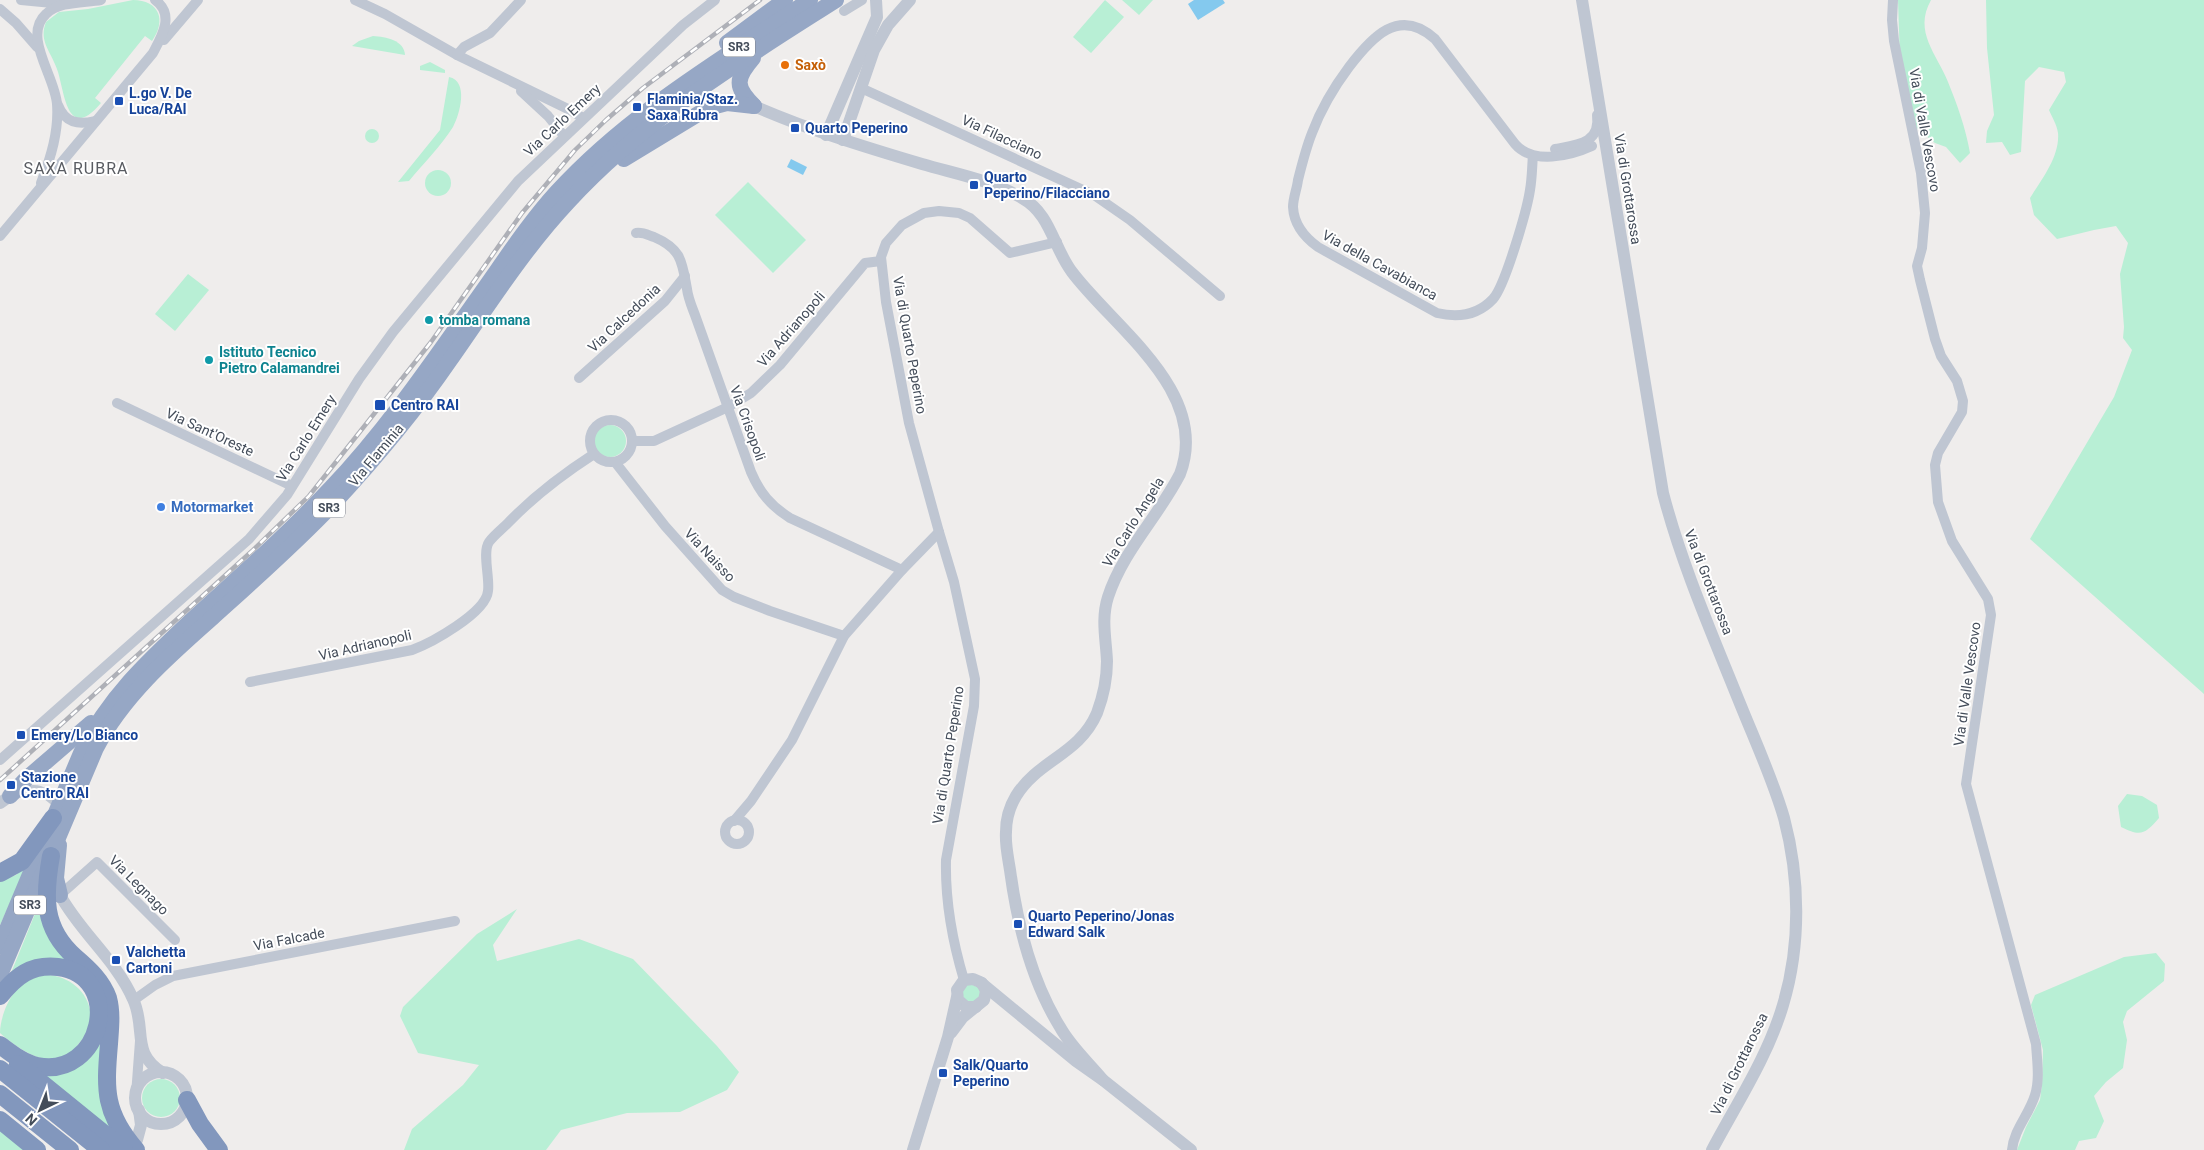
<svg xmlns="http://www.w3.org/2000/svg" width="2204" height="1150" font-family="Roboto,sans-serif">
<rect width="100%" height="100%" fill="#efedec"/>
<g fill="#b8efd5">
<path d="M133,0C159,0 167,20 152,41L145,36L95,98L101,103C68,142 65,96 58,72C52,52 38,42 46,22L59,12L88,9Z"/>
<polygon points="1105,0 1124,17 1091,53 1073,37"/>
<polygon points="1122,0 1153,0 1139,15"/>
<path d="M1898,0H1931C1913,32 1937,54 1948,82C1957,104 1966,129 1970,153L1960,163L1946,147L1935,143L1914,126L1900,61Z"/>
<path d="M1986,0H2204V694L2030,539L2114,397L2132,350L2123,338L2124,327L2120,274L2128,243L2116,226L2094,230L2057,239L2034,215L2030,198C2042,179 2060,156 2058,133C2057,125 2052,117 2049,110L2066,82L2064,72L2039,67L2025,81L2021,152L2010,155L2002,142L1986,143L1987,131L1994,115L1987,48Z"/>
<path d="M373,36C386,37 404,40 405,55L352,46L359,41Z"/>
<polygon points="430,62 445,70 445,73 420,70 420,66"/>
<path d="M449,77C469,81 460,114 453,127C441,146 423,164 409,181L398,182L440,130Z"/>
<circle cx="372" cy="136" r="7"/>
<circle cx="438" cy="183" r="13"/>
<polygon points="748,182 806,240 773,273 715,215"/>
<polygon points="188,274 209,290 175,331 155,314"/>
<circle cx="610" cy="441" r="16"/>
<path d="M2127,794L2142,796L2157,805L2159,818C2145,834 2141,837 2121,827L2118,806Z"/>
<polygon points="27,865 0,925 0,880 16,875"/>
<polygon points="41,899 78,966 11,973"/>
<polygon points="517,909 493,945 497,961 579,939 633,959 717,1046 739,1072 727,1090 680,1112 627,1113 561,1130 546,1150 404,1150 412,1129 463,1085 479,1065 418,1053 400,1016 403,1007 477,934"/>
<polygon points="2156,953 2165,964 2164,981 2127,1011 2123,1022 2127,1040 2123,1068 2106,1082 2094,1096 2104,1121 2096,1138 2079,1141 2075,1150 2017,1150 2026,1127 2040,1100 2042,1084 2043,1050 2031,1005 2035,995 2124,957"/>
<path d="M50,975C73,978 91,995 91,1019C91,1022 91,1027 90,1030C88,1035 83,1039 80,1042C77,1046 74,1052 70,1054C48,1071 16,1047 0,1033C0,1015 13,985 31,977C36,975 45,975 50,975Z"/>
<polygon points="969,983 981,989 978,1002 965,1002 961,990"/>
<polygon points="100,1039 103,1042 115,1133 36,1068"/>
<circle cx="161" cy="1098" r="19"/>
<polygon points="0,1130 25,1150 0,1150"/>
</g>
<g fill="#84c9ee">
<polygon points="1194,0 1223,0 1225,3 1198,20 1188,4"/>
<polygon points="791,159 807,167 803,175 787,167"/>
</g>
<g fill="none" stroke-linecap="round" stroke-linejoin="round">
<g stroke="#bfc6d2" stroke-width="10">
<polyline points="21,0 63,4"/>
<polyline points="355,0 385,14 457,55 570,110 583,118"/>
<path d="M1893,0L1892,20L1894,41L1921,173L1925,213L1922,248L1917,266L1920,280L1935,339L1941,356L1957,381L1963,401L1962,412L1938,453L1935,465L1938,502L1952,541L1988,599L1991,615L1966,784L2036,1044C2037,1061 2040,1079 2035,1095C2029,1115 2014,1129 2012,1150"/>
<polyline points="0,9 16,23 37,47"/>
<polyline points="844,11 862,0"/>
<polyline points="164,40 198,0"/>
<polyline points="457,55 464,47 490,33 521,0"/>
<polyline points="861,88 1094,195 1130,220 1220,296"/>
<polyline points="521,91 548,116 564,136"/>
<path d="M58,105C65,123 78,125 95,121"/>
<path d="M1555,149C1576,145 1601,144 1597,115"/>
<path d="M1533,155C1532,167 1532,179 1530,190C1527,210 1505,286 1493,299C1478,315 1458,318 1437,313L1318,247C1304,237 1294,225 1293,207C1293,198 1297,189 1298,180C1302,164 1306,148 1312,133C1321,109 1334,87 1349,67C1371,38 1399,6 1435,39L1515,144C1533,165 1570,156 1592,146"/>
<path d="M41,183C51,157 59,131 57,104C55,76 22,36 46,14C59,1 84,3 101,0"/>
<path d="M636,233C643,232 648,235 654,237C682,249 682,262 687,289C688,298 692,307 695,315L751,472C760,493 771,506 790,518L902,570"/>
<path d="M0,236L153,53C162,36 175,14 155,0"/>
<polyline points="579,378 665,301 685,276"/>
<polyline points="117,403 292,486"/>
<circle cx="611" cy="441" r="21"/>
<polyline points="632,441 654,441 728,407 751,393 780,365 865,263 881,261"/>
<polyline points="615,462 665,526 722,590 734,597 770,611 844,636"/>
<path d="M250,682L412,650C431,643 486,613 488,591C490,578 482,552 489,542C494,535 502,529 508,523C534,496 563,474 594,454"/>
<polyline points="0,760 249,539 287,495 359,379 393,332 518,181 683,25 715,0"/>
<path d="M16,794C37,786 43,790 59,805"/>
<circle cx="737" cy="832" r="12"/>
<polyline points="734,821 751,801 792,740 844,636 902,570 939,532"/>
<polyline points="60,895 97,862 175,940"/>
<path d="M964,980C952,940 945,903 946,860L974,706L975,679L954,582L939,532L909,423L886,302L881,257L886,243L902,225L924,213L939,211L959,213L970,218L1010,253L1057,242"/>
<polyline points="134,1000 155,985 173,976 455,921"/>
<polyline points="136,1095 140,1041"/>
</g>
<g stroke="#bfc6d2" stroke-width="12">
<path d="M1582,0L1663,493C1682,566 1713,636 1741,706C1756,743 1773,780 1784,818C1800,878 1801,945 1783,1005C1768,1056 1737,1103 1712,1150"/>
<path d="M754,106C809,130 865,147 922,164C956,174 991,180 1022,198C1051,214 1053,247 1072,272C1114,328 1211,392 1180,474C1158,517 1123,551 1108,597C1101,619 1106,639 1107,661C1107,678 1103,697 1097,713C1079,755 1038,760 1016,796C1010,806 1006,820 1006,832C1005,844 1008,857 1010,870C1017,922 1032,982 1060,1027C1071,1047 1089,1063 1103,1080"/>
<polyline points="826,135 877,17 876,0"/>
<polyline points="843,140 874,50 888,25 910,0"/>
<polyline points="0,803 10,796"/>
<path d="M60,895C80,932 116,960 133,999C147,1029 130,1053 163,1073"/>
<polyline points="976,1007 966,1007 958,1000 957,990 964,980 973,979 980,982 1076,1061 1103,1080 1191,1150"/>
<polyline points="951,1033 963,1017 984,1000 986,991 982,983"/>
<circle cx="161" cy="1098" r="26"/>
<polyline points="137,1140 141,1125 139,1110"/>
<polyline points="913,1150 948,1037 957,997"/>
</g>
<g stroke="#96a7c5" stroke-width="16">
<polyline points="727,43 785,0"/>
<path d="M753,58C735,79 735,87 754,106"/>
<polyline points="624,159 708,108 727,103 754,106"/>
<polyline points="10,796 26,779 91,723"/>
<polyline points="59,845 56,878 60,895"/>
<path d="M0,946L81,753C109,696 150,659 196,616C242,574 289,533 331,488C386,430 431,364 477,299C503,263 527,225 557,192C628,114 722,59 810,0"/>
<path d="M0,975L96,748C123,696 169,656 212,618C253,581 295,544 333,504C375,459 415,411 450,360C488,306 523,250 568,202C644,119 742,60 836,0"/>
</g>
<g stroke="#8297bd" stroke-width="18">
<path d="M51,856C44,895 42,928 75,957C89,969 102,981 108,998C112,1013 110,1029 109,1044C105,1090 104,1113 136,1150"/>
<polyline points="0,873 22,861 53,818"/>
<path d="M0,996C16,976 31,964 58,967C126,976 102,1080 37,1066C23,1063 11,1053 0,1045"/>
<polyline points="18,1064 124,1150"/>
<polyline points="0,1069 101,1150"/>
<polyline points="0,1094 70,1150"/>
<polyline points="187,1100 200,1124 219,1150"/>
<polyline points="0,1120 37,1150"/>
</g>
<defs>
<polyline id="rail" points="0,780 252,551 309,496 431,342 522,213 575,150 606,120 643,88 760,0"/>
</defs>
<use href="#rail" stroke="#aeb0b7" stroke-width="4.5"/>
<use href="#rail" stroke="#fff" stroke-width="2.5" stroke-dasharray="8" stroke-linecap="butt"/>
</g>
<circle fill="#e8710a" stroke="#fff" stroke-width="2" cx="785" cy="65" r="5"/>
<g fill="#1a4fb4" stroke="#fff" stroke-width="2">
<rect x="114" y="96" width="10" height="10" rx="2.5"/>
<rect x="632" y="102" width="10" height="10" rx="2.5"/>
<rect x="790" y="123" width="10" height="10" rx="2.5"/>
<rect x="969" y="180" width="10" height="10" rx="2.5"/>
<rect x="374" y="399" width="12" height="12" rx="2.5"/>
<rect x="16" y="730" width="10" height="10" rx="2.5"/>
<rect x="6" y="780" width="10" height="10" rx="2.5"/>
<rect x="1013" y="919" width="10" height="10" rx="2.5"/>
<rect x="111" y="955" width="10" height="10" rx="2.5"/>
<rect x="938" y="1068" width="10" height="10" rx="2.5"/>
</g>
<g fill="#0f9aa8" stroke="#fff" stroke-width="2">
<circle cx="429" cy="320" r="5"/>
<circle cx="209" cy="360" r="5"/>
</g>
<circle fill="#3f7fe0" stroke="#fff" stroke-width="2" cx="161" cy="507" r="5"/>
<g text-anchor="middle" stroke-width="4" stroke-linejoin="round" paint-order="stroke">
<g fill="#fff" stroke="#7c828c" stroke-width="1">
<rect x="723" y="37.5" width="32" height="19" rx="4"/>
<rect x="313" y="498.5" width="32" height="19" rx="4"/>
<rect x="14" y="895.5" width="32" height="19" rx="4"/>
</g>
<g font-size="12" font-weight="bold" fill="#444d5a">
<text x="739" y="51">SR3</text>
<text x="329" y="512">SR3</text>
<text x="30" y="909">SR3</text>
</g>
<g font-size="14" font-weight="bold" fill="#c56008" stroke="#fff" text-anchor="start">
<text x="795" y="70">Saxò</text>
</g>
<g font-size="14" font-weight="bold" fill="#164399" stroke="#fff" text-anchor="start">
<text x="129" y="98">L.go V. De<tspan x="129" dy="16">Luca/RAI</tspan></text>
<text x="647" y="104">Flaminia/Staz.<tspan x="647" dy="16">Saxa Rubra</tspan></text>
<text x="805" y="133">Quarto Peperino</text>
<text x="984" y="182">Quarto<tspan x="984" dy="16">Peperino/Filacciano</tspan></text>
<text x="391" y="410">Centro RAI</text>
<text x="31" y="740">Emery/Lo Bianco</text>
<text x="21" y="782">Stazione<tspan x="21" dy="16">Centro RAI</tspan></text>
<text x="1028" y="921">Quarto Peperino/Jonas<tspan x="1028" dy="16">Edward Salk</tspan></text>
<text x="126" y="957">Valchetta<tspan x="126" dy="16">Cartoni</tspan></text>
<text x="953" y="1070">Salk/Quarto<tspan x="953" dy="16">Peperino</tspan></text>
</g>
<g font-size="14" fill="#444d5a" stroke="#fff">
<text transform="translate(562 120) rotate(-43)" y="5">Via Carlo Emery</text>
<text transform="translate(1925 130) rotate(80)" y="5">Via di Valle Vescovo</text>
<text transform="translate(1002 137) rotate(25)" y="5">Via Filacciano</text>
<text transform="translate(1628 189) rotate(81)" y="5">Via di Grottarossa</text>
<text transform="translate(1380 265) rotate(29)" y="5">Via della Cavabianca</text>
<text transform="translate(624 318) rotate(-43)" y="5">Via Calcedonia</text>
<text transform="translate(791 329) rotate(-49)" y="5">Via Adrianopoli</text>
<text transform="translate(910 345) rotate(80)" y="5">Via di Quarto Peperino</text>
<text transform="translate(748 423) rotate(70)" y="5">Via Crisopoli</text>
<text transform="translate(210 432) rotate(25)" y="5">Via Sant'Oreste</text>
<text transform="translate(306 438) rotate(-58)" y="5">Via Carlo Emery</text>
<text transform="translate(376 455) rotate(-50)" y="5">Via Flaminia</text>
<text transform="translate(1133 522) rotate(-58)" y="5">Via Carlo Angela</text>
<text transform="translate(710 555) rotate(47)" y="5">Via Naisso</text>
<text transform="translate(1709 582) rotate(69)" y="5">Via di Grottarossa</text>
<text transform="translate(365 645) rotate(-13)" y="5">Via Adrianopoli</text>
<text transform="translate(1967 684) rotate(-82)" y="5">Via di Valle Vescovo</text>
<text transform="translate(948 755) rotate(-81)" y="5">Via di Quarto Peperino</text>
<text transform="translate(139 885) rotate(45)" y="5">Via Legnago</text>
<text transform="translate(289 939) rotate(-11)" y="5">Via Falcade</text>
<text transform="translate(1739 1064) rotate(-64)" y="5">Via di Grottarossa</text>
</g>
<g font-size="14" font-weight="bold" fill="#0d838f" stroke="#fff" text-anchor="start">
<text x="439" y="325">tomba romana</text>
<text x="219" y="357">Istituto Tecnico<tspan x="219" dy="16">Pietro Calamandrei</tspan></text>
</g>
<g font-size="14" font-weight="bold" fill="#366cbe" stroke="#fff" text-anchor="start">
<text x="171" y="512">Motormarket</text>
</g>
<g font-size="16" letter-spacing="1" fill="#595c62" stroke="#fff">
<text x="76" y="174">SAXA RUBRA</text>
</g>
</g>
<g transform="translate(40 1110) rotate(223)" stroke="#ffffff" stroke-width="4" paint-order="stroke">
<path d="M0-4L9 19L0 12L-9 19Z" fill="#444d5a"/>
<text y="-8" font-size="14" font-weight="bold" text-anchor="middle" fill="#444d5a">N</text>
</g>
</svg>
